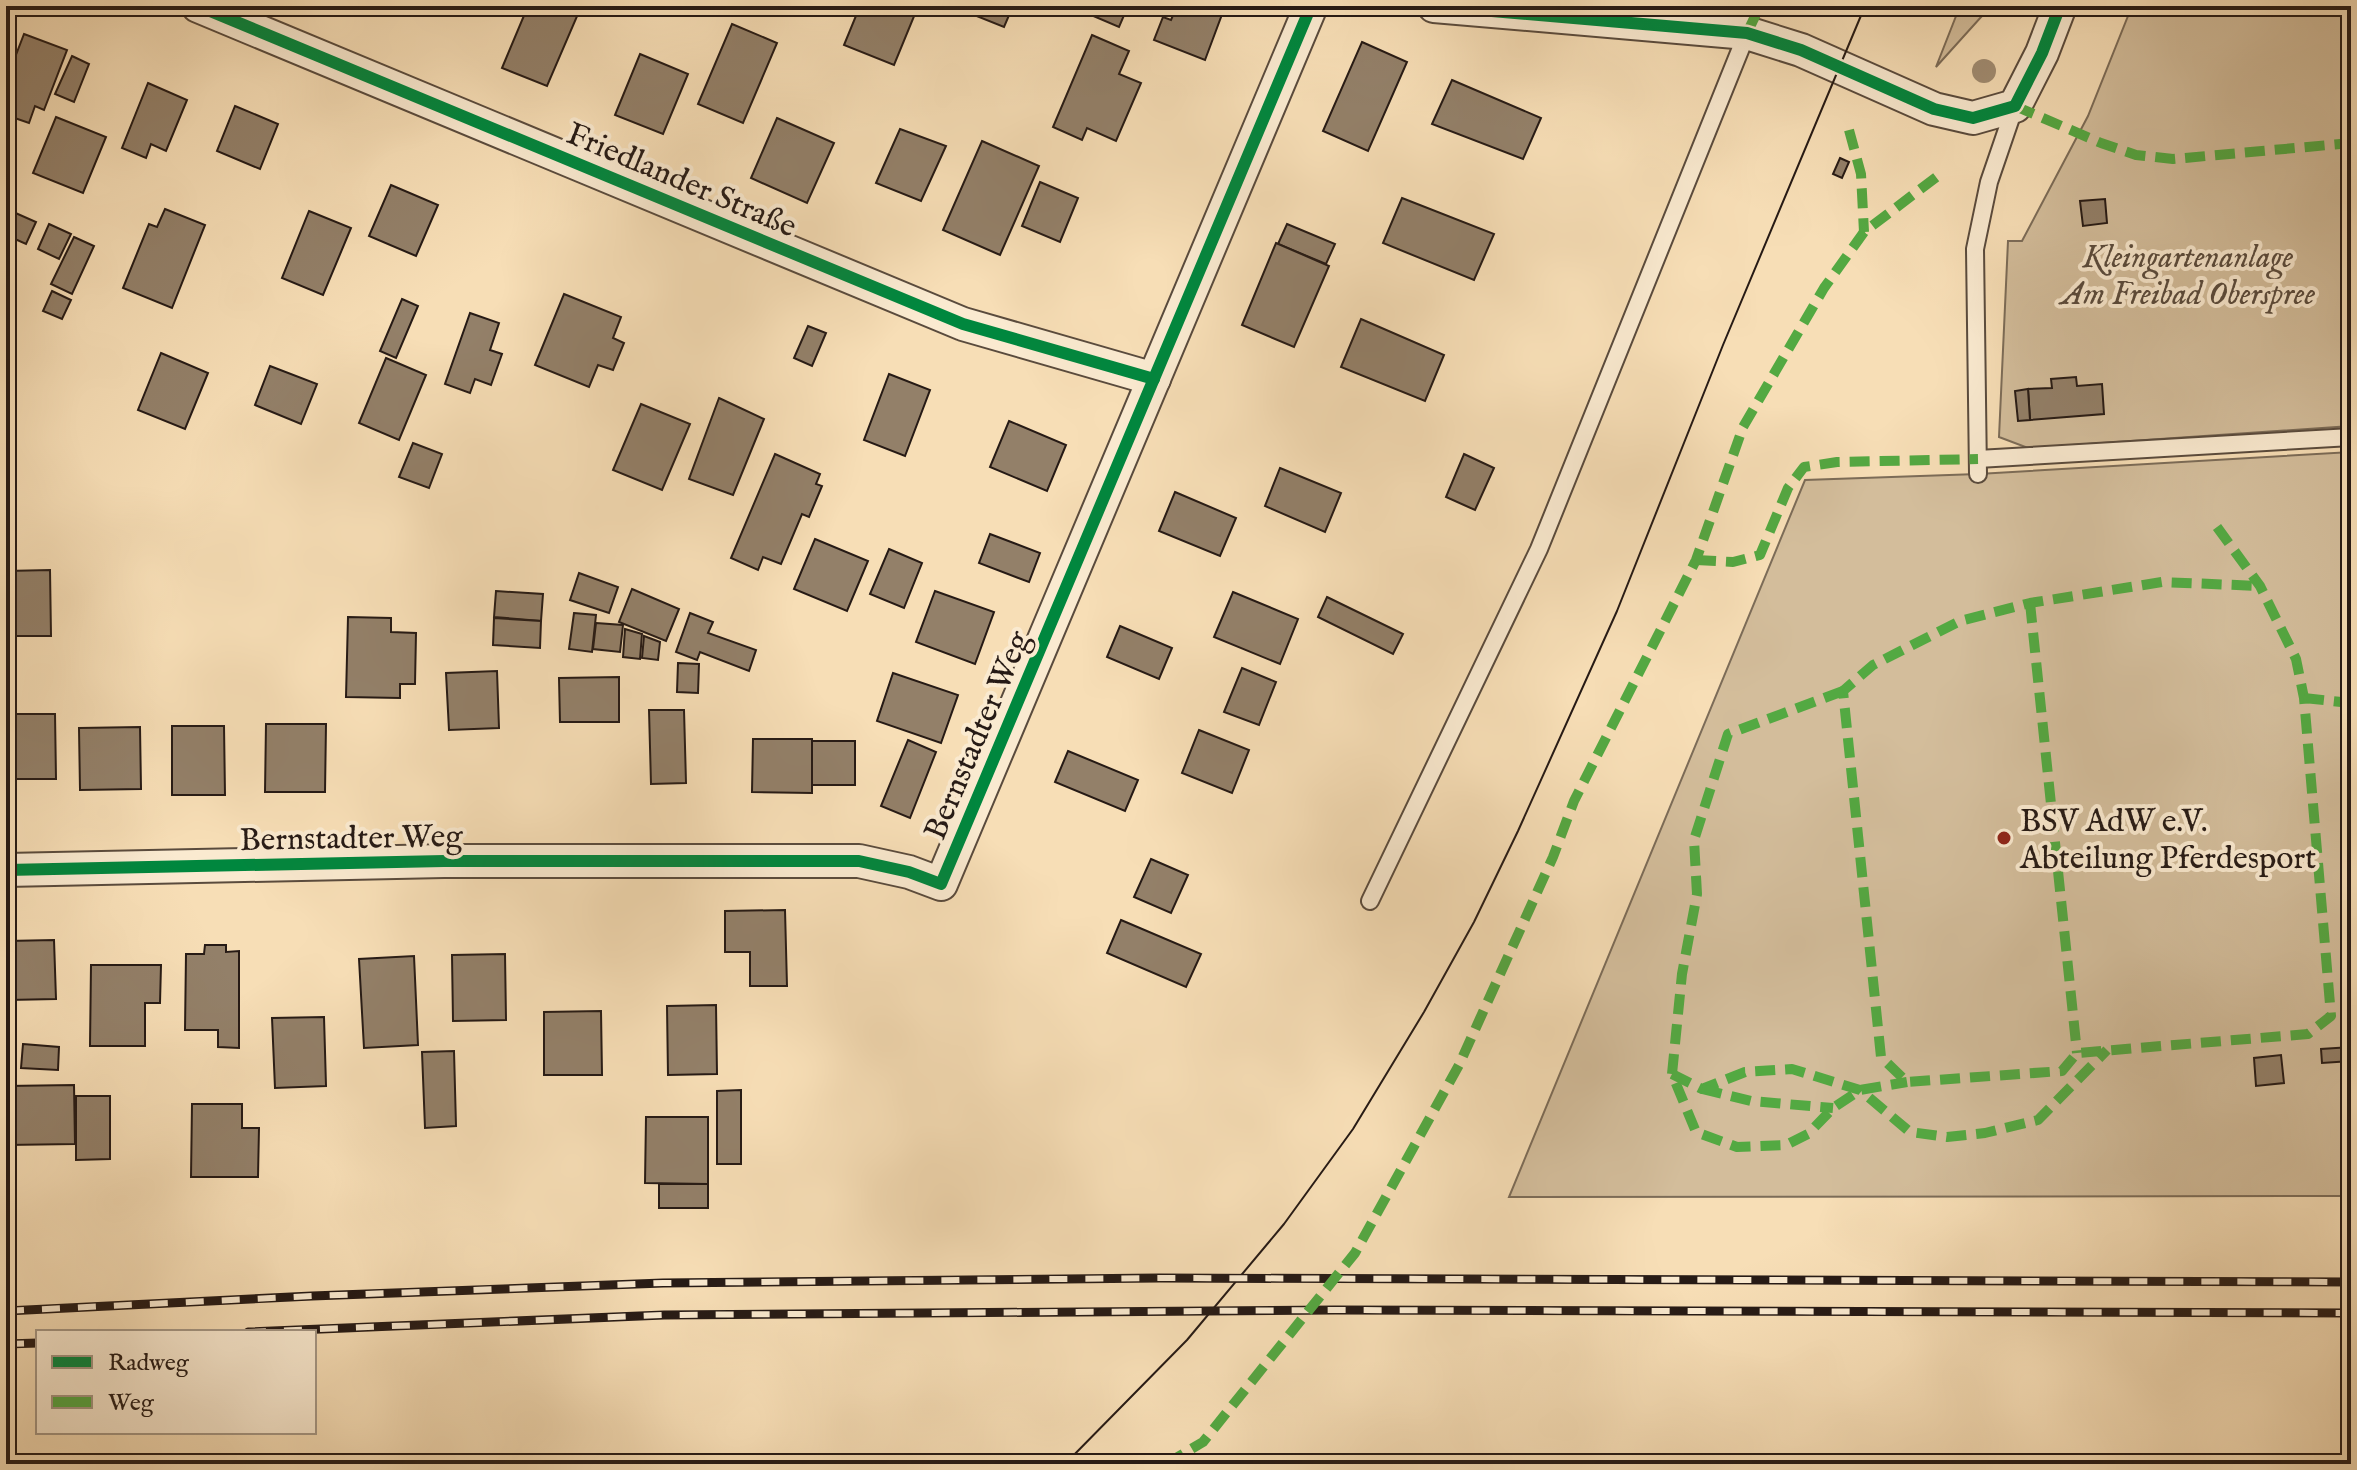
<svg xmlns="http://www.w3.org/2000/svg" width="2357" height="1470" font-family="'IM FELL English',serif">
<rect width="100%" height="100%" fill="#f7deb6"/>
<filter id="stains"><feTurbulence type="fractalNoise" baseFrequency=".0025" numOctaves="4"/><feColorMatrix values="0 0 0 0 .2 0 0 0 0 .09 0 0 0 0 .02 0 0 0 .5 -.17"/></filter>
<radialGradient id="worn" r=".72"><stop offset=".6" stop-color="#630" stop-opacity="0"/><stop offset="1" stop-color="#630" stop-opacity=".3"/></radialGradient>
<g fill="#d3bd9b" stroke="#7c6c58" stroke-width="2">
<polygon points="1960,6 1991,6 1936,67"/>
<polygon points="2132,6 2351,6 2351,426 2028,448 1999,437 2008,241 2022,241 2088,116"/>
<polygon points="2351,452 2351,1196 1509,1197 1805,480 1978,474"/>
</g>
<g fill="#938069" stroke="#261a15" stroke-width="2">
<polygon points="528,6 581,7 547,86 502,68"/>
<polygon points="860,6 910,6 917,9 894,65 844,45"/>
<polygon points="978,6 1013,6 1004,27 974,15"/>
<polygon points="1070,6 1128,6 1119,27"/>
<polygon points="1177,6 1216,6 1224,9 1205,60 1154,40 1163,17 1171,20"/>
<polygon points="732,24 777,43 743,123 698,104"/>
<polygon points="24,34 67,50 44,110 35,106 29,123 6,115 6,81"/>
<polygon points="1092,35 1129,51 1119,74 1141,83 1116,141 1087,128 1082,140 1053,127"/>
<polygon points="1362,42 1407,62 1368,151 1323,131"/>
<polygon points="640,54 688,74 663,134 615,115"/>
<polygon points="72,56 89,64 74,102 55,94"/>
<polygon points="1452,80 1541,118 1523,159 1432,124"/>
<polygon points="148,83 187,100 166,151 151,144 146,158 122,148"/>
<polygon points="235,106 278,124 260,169 217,151"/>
<polygon points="56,117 106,137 83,193 33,173"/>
<polygon points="777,118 834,143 807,203 751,178"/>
<polygon points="900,129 946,146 921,201 876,183"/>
<polygon points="982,141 1039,166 1000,255 943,230"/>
<polygon points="1840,158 1849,162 1842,178 1833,174"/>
<polygon points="1040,182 1078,198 1060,242 1022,226"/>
<polygon points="391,185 438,205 416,256 369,236"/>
<polygon points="1402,198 1494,234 1474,280 1383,243"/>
<polygon points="2105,199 2107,223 2083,226 2080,201"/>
<polygon points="165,209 205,225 172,308 123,288 149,224 157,227"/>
<polygon points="11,211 36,222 26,244 6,235 6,223"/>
<polygon points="309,211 351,228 323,295 282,278"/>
<polygon points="49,224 71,234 59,259 38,249"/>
<polygon points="1287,224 1335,244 1326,264 1278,244"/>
<polygon points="74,237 94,246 72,294 51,284"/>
<polygon points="1276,243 1329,266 1294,347 1242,325"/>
<polygon points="52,291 71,300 62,319 43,311"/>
<polygon points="564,294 621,317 613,338 624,343 613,370 598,365 589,387 535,365"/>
<polygon points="402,299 418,306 396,358 380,351"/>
<polygon points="470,313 499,323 490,350 502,354 491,385 475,379 470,393 445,384"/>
<polygon points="1361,319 1444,355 1425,401 1341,367"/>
<polygon points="808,326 826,333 812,366 794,358"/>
<polygon points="161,353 208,373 185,429 138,410"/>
<polygon points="386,358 426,375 399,440 359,423"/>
<polygon points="270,366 317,384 301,424 255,405"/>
<polygon points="889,374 930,390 905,456 864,440"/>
<polygon points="2076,377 2077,386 2102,384 2104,414 2030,420 2028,389 2052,388 2051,379"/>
<polygon points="2028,389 2030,420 2018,421 2015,391"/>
<polygon points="719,398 764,419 733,495 689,479"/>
<polygon points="641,404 690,424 662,490 613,470"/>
<polygon points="1009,421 1066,445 1047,491 990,467"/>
<polygon points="413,443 442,454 429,488 399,477"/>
<polygon points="775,454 820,474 816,484 822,486 809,517 802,514 781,564 763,557 758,570 731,558"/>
<polygon points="1464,454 1494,468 1475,510 1446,497"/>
<polygon points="1280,468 1341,493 1325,532 1265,506"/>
<polygon points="1175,492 1236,518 1220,556 1159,531"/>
<polygon points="990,534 1040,553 1029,582 979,563"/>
<polygon points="815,539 868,561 847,611 794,589"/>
<polygon points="889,549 922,563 904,608 870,594"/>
<polygon points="50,570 51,636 6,636 6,571"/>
<polygon points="579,573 618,587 609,613 570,600"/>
<polygon points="632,589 679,609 666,641 619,622"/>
<polygon points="496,591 543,594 541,621 494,617"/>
<polygon points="935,591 994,612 975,664 916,642"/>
<polygon points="1233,592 1298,619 1280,664 1214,637"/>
<polygon points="1327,597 1403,634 1393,654 1318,617"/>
<polygon points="574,613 596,615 592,652 569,649"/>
<polygon points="690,613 713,622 708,633 756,650 749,671 700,652 697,660 676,652"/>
<polygon points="348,617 391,618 391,632 416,633 415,684 400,684 400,698 346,697"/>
<polygon points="494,618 541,621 540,648 493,645"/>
<polygon points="596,623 623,625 620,652 593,649"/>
<polygon points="1120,626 1172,648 1159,679 1107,657"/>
<polygon points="625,629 642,634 640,659 623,657"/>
<polygon points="644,636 660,642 658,660 642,658"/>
<polygon points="678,663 699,664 698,693 677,692"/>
<polygon points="1242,668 1276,682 1259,725 1224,712"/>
<polygon points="497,671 499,728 449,730 446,673"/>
<polygon points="893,673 958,695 941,743 877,721"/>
<polygon points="619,677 619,722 560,722 559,678"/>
<polygon points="649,710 684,710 686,783 651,784"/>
<polygon points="8,714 55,714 56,779 9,779"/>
<polygon points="266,724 326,724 325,792 265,792"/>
<polygon points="172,726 224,726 225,795 172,795"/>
<polygon points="140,727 141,789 80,790 79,728"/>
<polygon points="1199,730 1249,750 1232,793 1182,773"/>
<polygon points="753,739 812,739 812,793 752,792"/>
<polygon points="908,740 936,752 910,818 881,806"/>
<rect x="812" y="741" width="43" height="44"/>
<polygon points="1068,751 1138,780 1125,811 1055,782"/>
<polygon points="1151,859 1188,875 1171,913 1134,897"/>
<polygon points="785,910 787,986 750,986 750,952 725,952 725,911"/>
<polygon points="1121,920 1201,954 1186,987 1107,953"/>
<polygon points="54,940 56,999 8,1000 7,941"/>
<polygon points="205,945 226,945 226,952 239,951 239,1048 218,1047 218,1030 185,1030 186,954 204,954"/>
<polygon points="505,954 506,1020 453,1021 452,955"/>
<polygon points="414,956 418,1045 364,1048 359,959"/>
<polygon points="91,965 161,965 160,1003 145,1003 145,1046 90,1046"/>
<polygon points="716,1005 717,1074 668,1075 667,1006"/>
<polygon points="601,1011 602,1075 544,1075 544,1012"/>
<polygon points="324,1017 326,1086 275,1088 272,1018"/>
<polygon points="23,1044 59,1047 58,1070 21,1068"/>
<polygon points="2351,1047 2351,1061 2322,1063 2321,1049"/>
<polygon points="454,1051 456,1126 425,1128 422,1052"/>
<polygon points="2281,1055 2284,1083 2256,1086 2254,1058"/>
<polygon points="74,1085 75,1144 6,1145 6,1086"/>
<polygon points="741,1090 741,1164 717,1164 717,1091"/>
<polygon points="76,1096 110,1096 110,1159 76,1160"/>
<polygon points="192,1104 242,1104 242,1128 259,1128 258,1177 191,1177"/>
<polygon points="646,1117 708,1117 708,1184 645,1183"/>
<rect x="659" y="1184" width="49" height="24"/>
</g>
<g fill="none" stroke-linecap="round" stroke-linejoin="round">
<defs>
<g id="service">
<polyline points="1978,459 2351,437"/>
<polyline points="1978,474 1975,249 1989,182 2015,106"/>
<polyline points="1370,901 1539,549 1747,33"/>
</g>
<g id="minor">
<polyline points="198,6 963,324 1154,379"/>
<polyline points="1434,6 1747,33 1801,50 1934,109 1973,118 2015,106 2042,53 2060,6"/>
<polyline points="6,870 444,861 859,861 909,872 941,884 1311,6"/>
</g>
</defs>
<use href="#service" stroke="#5a4b3d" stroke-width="20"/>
<use href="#minor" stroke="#5a4b3d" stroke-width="36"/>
<use href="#service" stroke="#faead0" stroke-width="16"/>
<use href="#minor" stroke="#faead0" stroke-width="32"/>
<polyline stroke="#261a15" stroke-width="2" points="1065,1464 1187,1340 1284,1224 1353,1129 1424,1012 1474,922 1518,831 1617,611 1723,345 1865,6"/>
<defs>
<g id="rail">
<polyline points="6,1311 312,1296 663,1283 1159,1278 2351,1282"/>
<polyline points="248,1332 664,1315 1335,1310 2351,1313"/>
<polyline points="6,1344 38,1343"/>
</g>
</defs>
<use href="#rail" stroke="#261a15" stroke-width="9"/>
<use href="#rail" stroke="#faead0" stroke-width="6" stroke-dasharray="18" stroke-linecap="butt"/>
<g stroke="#53a942" stroke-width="10" stroke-dasharray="20 10" stroke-linecap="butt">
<polyline points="1747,33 1760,6"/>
<polyline points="2015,106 2101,143 2136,155 2173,159 2351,143"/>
<polyline points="1849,130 1861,174 1864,232"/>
<polyline points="2217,527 2260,586 2296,659 2304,698 2331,1016 2308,1034 2077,1053 2062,1071 1907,1082 1881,1057 1843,691 1873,665 1960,621 2030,603 2162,582 2260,586"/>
<polyline points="1696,560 1733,562 1760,555 1788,488 1804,467 1837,462 1978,459"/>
<polyline points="2030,603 2077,1053"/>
<polyline points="1843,691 1728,734 1694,840 1697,894 1682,974 1672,1074 1696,1132 1737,1147 1786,1145 1808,1134 1833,1108 1860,1090 1907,1082"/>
<polyline points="2304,698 2351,703"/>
<polyline points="1672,1074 1702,1089 1745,1072 1792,1069 1860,1090 1910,1132 1947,1137 1985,1133 2038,1120 2107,1050"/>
<polyline points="1702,1089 1751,1101 1833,1108"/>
<polyline points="1166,1464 1203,1442 1355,1253 1459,1065 1553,857 1574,801 1696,560 1743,427 1824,288 1864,232 1943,172"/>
</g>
<defs>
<g id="cycleway">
<polyline points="198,6 963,324 1154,379"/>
<polyline points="1434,6 1747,33 1801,50 1934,109 1973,118 2015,106 2042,53 2060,6"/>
<polyline points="6,870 444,861 859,861 909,872 941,884 1311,6"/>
</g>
</defs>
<use href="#cycleway" stroke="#faead0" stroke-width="17"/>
<use href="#cycleway" stroke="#00873e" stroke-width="12"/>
</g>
<circle fill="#a18d73" cx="1984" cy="71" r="12"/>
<circle fill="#8f2418" stroke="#faead0" stroke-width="3" cx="2004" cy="838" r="8"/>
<g text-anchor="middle" stroke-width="8" stroke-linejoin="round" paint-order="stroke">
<g font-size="32" fill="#261a15" stroke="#faead0">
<text transform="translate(682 179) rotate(23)" y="11">Friedlander Straße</text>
<text transform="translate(976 735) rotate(-67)" y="11">Bernstadter Weg</text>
<text transform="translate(351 837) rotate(-1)" y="11">Bernstadter Weg</text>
</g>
<g font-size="32" font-style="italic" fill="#5a4b3d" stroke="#faead0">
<text x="2188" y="267">Kleingartenanlage<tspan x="2188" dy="37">Am Freibad Oberspree</tspan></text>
</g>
<g font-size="32" fill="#261a15" stroke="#faead0" text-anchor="start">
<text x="2020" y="831">BSV AdW e.V.<tspan x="2020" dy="37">Abteilung Pferdesport</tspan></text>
</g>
</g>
<rect width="2357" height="1470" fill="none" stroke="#f7deb6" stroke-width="32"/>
<rect x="8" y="8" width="2341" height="1454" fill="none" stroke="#261a15" stroke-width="4"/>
<rect x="16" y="16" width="2325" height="1438" fill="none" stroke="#261a15" stroke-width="2"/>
<rect x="36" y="1330" width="280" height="104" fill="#faead0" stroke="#a59785" stroke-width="2"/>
<rect x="52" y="1356" width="40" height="12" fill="#00873e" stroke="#a59785" stroke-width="2"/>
<text x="108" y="1370" font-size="24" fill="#261a15">Radweg</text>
<rect x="52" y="1396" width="40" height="12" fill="#53a942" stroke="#a59785" stroke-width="2"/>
<text x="108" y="1410" font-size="24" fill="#261a15">Weg</text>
<rect width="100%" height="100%" filter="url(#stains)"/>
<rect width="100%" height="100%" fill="url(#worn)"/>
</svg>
